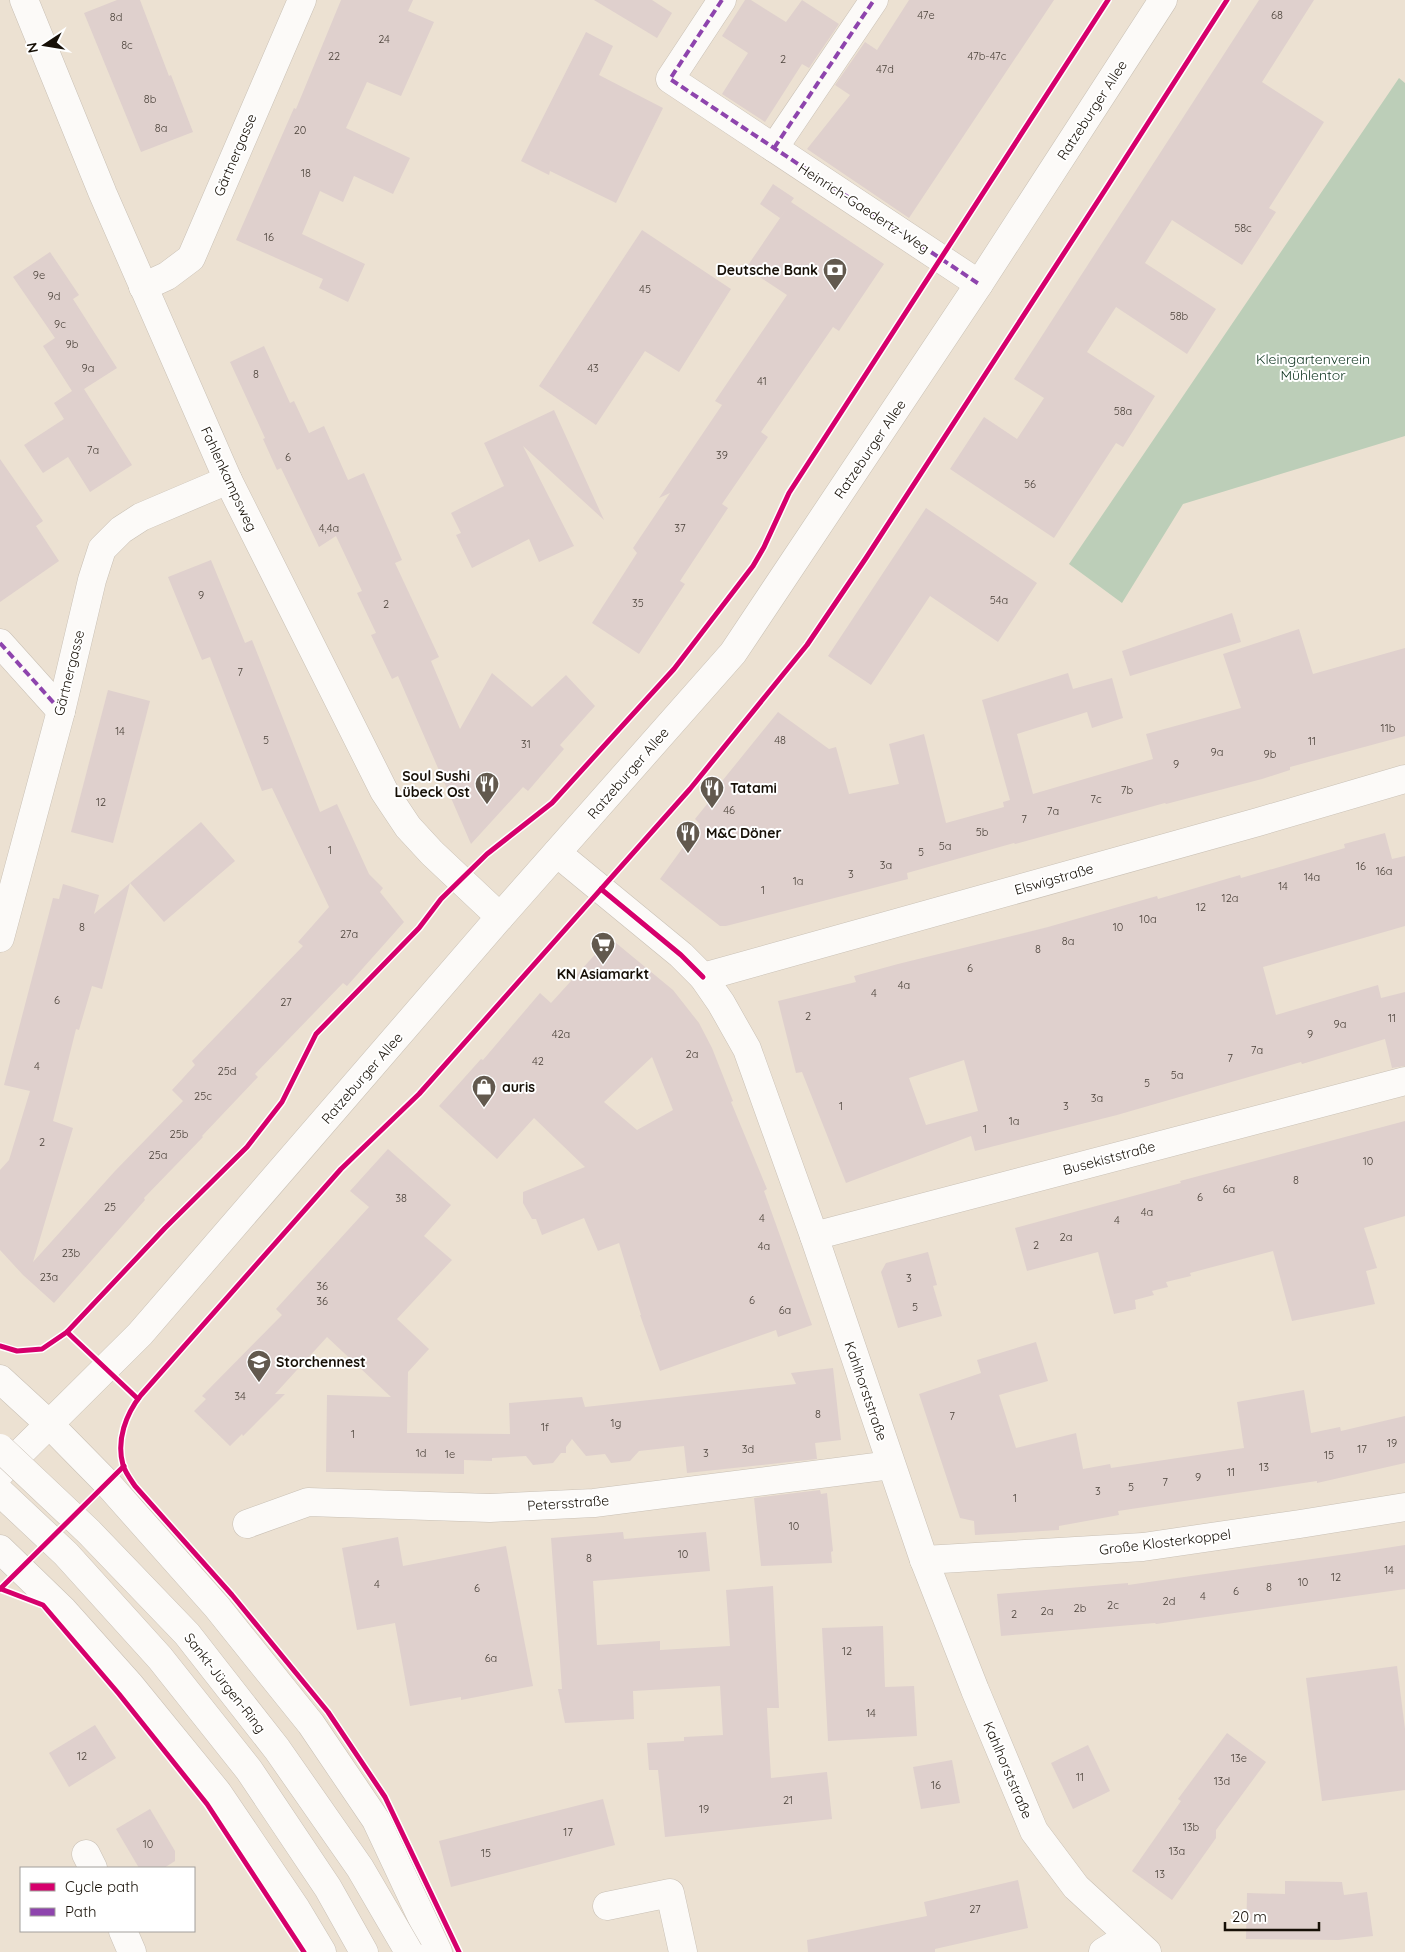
<svg xmlns="http://www.w3.org/2000/svg" width="1405" height="1952" font-family="Quicksand,sans-serif">
<rect width="100%" height="100%" fill="#ece1d2"/>
<polygon fill="#bcceb8" points="1399,78 1405,83 1405,436 1183,504 1122,603 1069,564"/>
<g fill="#dfd0cd" fill-rule="evenodd">
<polygon points="117,0 140,0 169,76 171,75 193,132 141,152 84,13"/>
<polygon points="341,0 413,0 408,11 434,22 401,96 367,82 346,128 410,158 393,194 354,176 343,202 320,191 302,234 365,264 348,302 319,288 323,279 236,240 294,108 296,109"/>
<polygon points="594,0 652,0 672,13 657,38"/>
<polygon points="745,0 751,0 786,22 802,0 839,24 809,68 802,64 765,122 722,94 748,53 722,36"/>
<polygon points="909,0 1054,0 909,218 807,149 850,95 835,85 865,42 877,50"/>
<polygon points="1259,0 1314,0 1262,82 1324,122 1269,208 1276,212 1242,265 1172,220 1145,263 1216,309 1187,354 1116,307 1087,352 1155,396 1123,447 1116,443 1054,538 950,469 984,417 1017,439 1044,398 1014,379"/>
<polygon points="586,32 613,46 599,75 663,108 616,203 550,171 549,175 521,161"/>
<polygon points="773,184 794,198 791,202 884,264 839,331 833,327 761,432 768,437 722,504 728,508 680,581 685,584 639,654 592,623 637,553 633,548 670,493 659,498 722,405 715,401 787,295 746,268 789,205 780,218 760,204"/>
<polygon points="642,230 731,289 679,372 645,351 596,425 539,386"/>
<polygon points="50,252 79,295 73,299 117,368 84,389 132,465 90,492 68,457 43,473 24,445 64,419 54,403 72,391 43,346 55,338 13,277"/>
<polygon points="264,346 290,403 294,401 309,433 324,426 348,480 364,473 402,560 395,563 439,657 431,661 460,729 492,673 532,707 566,675 595,706 560,745 564,749 528,791 523,787 471,844 398,676 392,679 371,635 376,633 357,593 362,591 336,536 319,547 281,468 277,470 263,439 265,438 230,362"/>
<polygon points="554,410 604,520 523,446 574,546 539,562 529,539 472,568 456,535 461,533 451,513 504,486 484,443"/>
<polygon points="0,459 43,521 36,526 59,561 0,602"/>
<polygon points="926,508 1037,583 998,642 930,596 871,685 828,656"/>
<polygon points="211,560 245,643 252,640 320,812 337,804 369,874 383,888 380,892 404,922 347,986 343,983 255,1074 258,1077 202,1136 203,1137 144,1198 145,1200 54,1303 23,1275 0,1250 0,1170 9,1160 30,1091 4,1085 53,898 59,899 63,884 99,895 94,914 201,822 235,861 164,922 130,883 102,989 92,986 79,1030 76,1029 53,1121 73,1128 33,1262 115,1171 183,1101 172,1090 195,1065 192,1061 303,946 298,942 329,907 272,788 262,791 210,657 202,660 168,577"/>
<polygon points="1232,613 1241,642 1130,676 1122,651"/>
<polygon points="1299,629 1313,674 1405,648 1405,736 1290,767 1290,770 1262,779 1166,804 1165,803 1015,844 1014,843 907,873 908,879 726,926 720,926 660,879 700,824 695,819 712,798 710,796 778,712 829,749 836,747 849,794 899,784 889,744 924,734 946,823 1004,807 1003,802 1010,800 982,700 1068,673 1073,689 1112,678 1123,718 1092,728 1087,712 1017,734 1033,794 1153,759 1146,734 1241,708 1223,654"/>
<polygon points="108,690 150,701 113,843 71,832"/>
<path d="M1385,833L1392,859L1405,856V926L1263,967L1276,1015L1378,985L1381,998L1405,992V1066L1392,1068L1385,1039L1302,1064L1301,1062L1117,1115L975,1151L971,1136L846,1183L802,1072L796,1073L778,1001L856,982L854,976L898,964L1048,927L1157,896L1158,899L1240,875L1241,878L1345,848L1344,844ZM964,1060L978,1111L926,1125L909,1078Z"/>
<path d="M610,938L673,990L699,1023L712,1048L733,1101L731,1102L767,1189L764,1191L812,1325L778,1337L776,1330L660,1371L640,1315H641L619,1243L598,1251L584,1218L542,1235L536,1219H532L523,1203V1192L585,1167L534,1118L497,1159L439,1106L481,1059L483,1060L540,993L551,1003ZM652,1057L673,1110L637,1130L604,1102Z"/>
<polygon points="1405,1121 1405,1216 1364,1228 1377,1268 1366,1271 1375,1304 1292,1321 1273,1251 1190,1273 1191,1276 1166,1282 1168,1287 1152,1291 1154,1295 1135,1300 1136,1309 1114,1314 1098,1252 1027,1271 1015,1228 1181,1183 1180,1181"/>
<polygon points="388,1149 451,1205 424,1236 452,1260 397,1319 429,1349 408,1372 407,1433 510,1434 509,1403 582,1397 585,1407 796,1384 791,1373 833,1368 841,1440 815,1443 817,1459 687,1473 684,1446 639,1451 630,1461 611,1463 605,1454 586,1456 572,1439 566,1447 566,1453 561,1453 553,1463 533,1465 526,1456 492,1458 492,1461 464,1460 464,1474 326,1472 327,1395 391,1397 327,1337 275,1394 285,1394 243,1436 242,1434 230,1446 194,1411 206,1399 202,1396 282,1315 276,1309 369,1207 350,1191"/>
<polygon points="928,1252 937,1285 933,1286 942,1316 898,1328 881,1272 886,1263"/>
<polygon points="1036,1342 1048,1381 999,1395 1016,1448 1076,1433 1083,1469 1110,1464 1111,1468 1244,1448 1237,1402 1304,1390 1311,1433 1340,1427 1341,1431 1405,1416 1405,1463 1317,1483 1317,1481 1118,1511 1119,1515 1059,1526 1059,1530 975,1535 974,1521 960,1518 919,1394 981,1373 977,1360"/>
<polygon points="820,1490 821,1494 827,1493 833,1551 831,1552 832,1563 761,1566 754,1498"/>
<polygon points="623,1532 624,1539 706,1532 710,1571 593,1581 597,1645 660,1641 660,1650 730,1646 726,1590 773,1586 779,1708 767,1708 771,1778 827,1772 832,1819 665,1837 658,1770 649,1770 647,1743 684,1741 684,1737 723,1735 720,1686 633,1691 634,1719 565,1723 558,1689 562,1689 551,1538"/>
<polygon points="398,1537 403,1566 506,1546 533,1686 461,1700 461,1697 410,1706 395,1623 357,1630 342,1548"/>
<polygon points="1405,1545 1405,1589 1156,1624 1155,1623 1001,1636 997,1594 1128,1583 1128,1585 1354,1553"/>
<polygon points="883,1626 885,1687 914,1686 917,1736 828,1741 822,1628"/>
<polygon points="1397,1666 1405,1729 1405,1790 1322,1801 1306,1678"/>
<polygon points="95,1725 116,1758 69,1787 49,1753"/>
<polygon points="1227,1733 1266,1762 1216,1830 1216,1838 1172,1900 1132,1871 1181,1801 1178,1799"/>
<polygon points="1088,1745 1110,1791 1073,1809 1051,1763"/>
<polygon points="952,1760 960,1803 921,1809 913,1767"/>
<polygon points="603,1799 615,1845 451,1887 439,1841"/>
<polygon points="150,1809 175,1851 175,1861 164,1868 139,1868 116,1829"/>
<polygon points="1018,1880 1028,1928 935,1949 935,1952 808,1952 807,1940 927,1916 924,1902"/>
<polygon points="1285,1881 1342,1882 1344,1895 1367,1892 1373,1936 1338,1940 1246,1939 1247,1893 1285,1894"/>
</g>
<g fill="none" stroke-linecap="round" stroke-linejoin="round">
<defs>
<g id="street">
<polyline points="24,0 103,194 228,480 384,791 408,827 432,853 500,917"/>
<polyline points="722,0 670,79 979,284"/>
<polyline points="774,148 874,0"/>
<polyline points="143,287 167,276 191,258 302,0"/>
<polyline points="0,643 61,711"/>
<polyline points="557,853 681,955 703,977 721,1003 747,1049 814,1236 924,1560 975,1690 1034,1831 1076,1887 1147,1952"/>
<polyline points="0,938 61,711 92,580 102,549 121,530 141,517 228,480"/>
<polyline points="703,977 1258,822 1405,779"/>
<polyline points="814,1236 1405,1081"/>
<polyline points="247,1524 308,1502 490,1508 594,1503 891,1465"/>
<polyline points="924,1560 1143,1547 1300,1524 1405,1507"/>
<polyline points="86,1854 93,1868"/>
<polyline points="607,1906 670,1893 683,1952"/>
<polyline points="123,1931 132,1952"/>
<polyline points="1103,1952 1129,1936"/>
</g>
<polyline id="secondary" points="0,1473 140,1334 500,917 733,653 979,284 1163,0"/>
<g id="primary">
<polyline points="0,1379 49,1424 107,1483 217,1607 311,1724 376,1820 438,1952"/>
<polyline points="0,1492 66,1554 160,1658 249,1770 328,1888 364,1952"/>
<polyline points="0,1549 63,1610 130,1685 218,1793 295,1907 322,1952"/>
</g>
</defs>
<use href="#street" stroke="#c9c0b5" stroke-width="29"/>
<use href="#secondary" stroke="#c9c0b5" stroke-width="29"/>
<use href="#primary" stroke="#c9c0b5" stroke-width="29"/>
<use href="#street" stroke="#fcfaf8" stroke-width="28"/>
<use href="#secondary" stroke="#fcfaf8" stroke-width="28"/>
<use href="#primary" stroke="#fcfaf8" stroke-width="28"/>
<defs>
<polyline id="primary-bridge" points="0,1448 89,1532 187,1634 277,1749 360,1868 409,1952"/>
</defs>
<use href="#primary-bridge" stroke="#c9c0b5" stroke-width="29" stroke-linecap="butt"/>
<use href="#primary-bridge" stroke="#fcfaf8" stroke-width="28"/>
<g stroke="#8e44ad" stroke-width="4" stroke-dasharray="8 4" stroke-linecap="butt">
<polyline points="722,0 670,79 979,284"/>
<polyline points="774,148 874,0"/>
<polyline points="0,643 61,711"/>
</g>
<defs>
<g id="cycleway">
<polyline points="601,889 681,955 703,977"/>
<polyline points="67,1332 138,1399"/>
<polyline points="0,1346 17,1351 42,1349 67,1332 165,1228 247,1147 282,1102 316,1034 419,928 441,899 487,854 552,803 674,669 753,566 764,547 789,493 1108,0"/>
<polyline points="0,1589 124,1466"/>
<polyline points="1,1589 43,1605 119,1694 207,1804 304,1952"/>
<path d="M459,1952L385,1797L328,1712L232,1595L135,1486C131,1480 125,1472 123,1465C116,1440 126,1414 141,1395L341,1169L419,1094L690,789L807,645L866,558L1107,187L1227,0"/>
</g>
</defs>
<use href="#cycleway" stroke="#fff" stroke-width="8"/>
<use href="#cycleway" stroke="#d6006c" stroke-width="5"/>
</g>
<defs>
<symbol id="bank-pin" viewBox="-11 -11 22 30"><path d="M0 17L-7.5 6A9.5 9.5 0 1 1 7.5 6Z" fill="#62594e" stroke="#fff"/><path d="M-6-4H6V4H-6ZM0-2.3a2.3 2.3 0 1 0 0 4.6a2.3 2.3 0 1 0 0-4.6Z" fill="#fff"/></symbol>
<symbol id="restaurant-pin" viewBox="-11 -11 22 30"><path d="M0 17L-7.5 6A9.5 9.5 0 1 1 7.5 6Z" fill="#62594e" stroke="#fff"/><path d="M-5-6h1v4h1v-4h1v4h1v-4h1v5L-1.5 .5V6h-2V.5L-5-1ZM5-6V6H3V1.5H1.5Q1.5-4 5-6Z" fill="#fff"/></symbol>
<symbol id="supermarket-pin" viewBox="-11 -11 22 30"><path d="M0 17L-7.5 6A9.5 9.5 0 1 1 7.5 6Z" fill="#62594e" stroke="#fff"/><path d="M-6-5.5h2.5l.6 2H6L4.5 2H-2.5L-4.4-4H-6ZM-1.5 3.2a1.3 1.3 0 1 0 .1 0ZM3 3.2a1.3 1.3 0 1 0 .1 0Z" fill="#fff"/></symbol>
<symbol id="shop-pin" viewBox="-11 -11 22 30"><path d="M0 17L-7.5 6A9.5 9.5 0 1 1 7.5 6Z" fill="#62594e" stroke="#fff"/><path d="M-5-2.5h2.3a2.7 3.5 0 0 1 5.4 0H5L5.5 6h-11ZM-1.5-2.5h3a1.5 2.3 0 0 0-3 0Z" fill="#fff"/></symbol>
<symbol id="school-pin" viewBox="-11 -11 22 30"><path d="M0 17L-7.5 6A9.5 9.5 0 1 1 7.5 6Z" fill="#62594e" stroke="#fff"/><path d="M0-5L7-2L0 1L-7-2ZM-4 1L0 2.5L4 1V4Q0 6-4 4Z" fill="#fff"/></symbol>
</defs>
<g fill-rule="evenodd">
<use href="#bank-pin" x="821" y="256" width="28" height="38"/>
<use href="#restaurant-pin" x="473" y="770" width="28" height="38"/>
<use href="#restaurant-pin" x="698" y="774" width="28" height="38"/>
<use href="#restaurant-pin" x="674" y="819" width="28" height="38"/>
<use href="#supermarket-pin" x="589" y="930" width="28" height="38"/>
<use href="#shop-pin" x="470" y="1073" width="28" height="38"/>
<use href="#school-pin" x="245" y="1348" width="28" height="38"/>
</g>
<g text-anchor="middle" stroke-width="4" stroke-linejoin="round" paint-order="stroke">
<g font-size="11" fill="#4b423a">
<text x="926" y="19">47e</text>
<text x="1277" y="19">68</text>
<text x="116" y="21">8d</text>
<text x="384" y="43">24</text>
<text x="127" y="49">8c</text>
<text x="334" y="60">22</text>
<text x="987" y="60">47b-47c</text>
<text x="783" y="63">2</text>
<text x="885" y="73">47d</text>
<text x="150" y="103">8b</text>
<text x="161" y="132">8a</text>
<text x="300" y="134">20</text>
<text x="306" y="177">18</text>
<text x="1243" y="232">58c</text>
<text x="269" y="241">16</text>
<text x="39" y="279">9e</text>
<text x="645" y="293">45</text>
<text x="54" y="300">9d</text>
<text x="1179" y="320">58b</text>
<text x="60" y="328">9c</text>
<text x="72" y="348">9b</text>
<text x="88" y="372">9a</text>
<text x="593" y="372">43</text>
<text x="256" y="378">8</text>
<text x="762" y="385">41</text>
<text x="1123" y="415">58a</text>
<text x="93" y="454">7a</text>
<text x="722" y="459">39</text>
<text x="288" y="461">6</text>
<text x="1030" y="488">56</text>
<text x="329" y="532">4,4a</text>
<text x="680" y="532">37</text>
<text x="201" y="599">9</text>
<text x="999" y="604">54a</text>
<text x="638" y="607">35</text>
<text x="386" y="608">2</text>
<text x="240" y="676">7</text>
<text x="1388" y="732">11b</text>
<text x="120" y="735">14</text>
<text x="266" y="744">5</text>
<text x="780" y="744">48</text>
<text x="1312" y="745">11</text>
<text x="526" y="748">31</text>
<text x="1217" y="756">9a</text>
<text x="1270" y="758">9b</text>
<text x="1176" y="768">9</text>
<text x="1127" y="794">7b</text>
<text x="1096" y="803">7c</text>
<text x="101" y="806">12</text>
<text x="729" y="814">46</text>
<text x="1053" y="815">7a</text>
<text x="1024" y="823">7</text>
<text x="982" y="836">5b</text>
<text x="945" y="850">5a</text>
<text x="330" y="854">1</text>
<text x="921" y="856">5</text>
<text x="886" y="869">3a</text>
<text x="1361" y="870">16</text>
<text x="1384" y="875">16a</text>
<text x="851" y="878">3</text>
<text x="1312" y="881">14a</text>
<text x="798" y="885">1a</text>
<text x="1283" y="890">14</text>
<text x="763" y="894">1</text>
<text x="1230" y="902">12a</text>
<text x="1201" y="911">12</text>
<text x="1148" y="923">10a</text>
<text x="82" y="931">8</text>
<text x="1118" y="931">10</text>
<text x="349" y="938">27a</text>
<text x="1068" y="945">8a</text>
<text x="1038" y="953">8</text>
<text x="970" y="972">6</text>
<text x="904" y="989">4a</text>
<text x="874" y="997">4</text>
<text x="57" y="1004">6</text>
<text x="286" y="1006">27</text>
<text x="808" y="1020">2</text>
<text x="1392" y="1022">11</text>
<text x="1340" y="1028">9a</text>
<text x="561" y="1038">42a</text>
<text x="1310" y="1038">9</text>
<text x="1257" y="1054">7a</text>
<text x="692" y="1058">2a</text>
<text x="1230" y="1062">7</text>
<text x="538" y="1065">42</text>
<text x="37" y="1070">4</text>
<text x="227" y="1075">25d</text>
<text x="1177" y="1079">5a</text>
<text x="1147" y="1087">5</text>
<text x="203" y="1100">25c</text>
<text x="1097" y="1102">3a</text>
<text x="841" y="1110">1</text>
<text x="1066" y="1110">3</text>
<text x="1014" y="1125">1a</text>
<text x="985" y="1133">1</text>
<text x="179" y="1138">25b</text>
<text x="42" y="1146">2</text>
<text x="158" y="1159">25a</text>
<text x="1368" y="1165">10</text>
<text x="1296" y="1184">8</text>
<text x="1229" y="1193">6a</text>
<text x="1200" y="1201">6</text>
<text x="401" y="1202">38</text>
<text x="110" y="1211">25</text>
<text x="1147" y="1216">4a</text>
<text x="762" y="1222">4</text>
<text x="1117" y="1224">4</text>
<text x="1066" y="1241">2a</text>
<text x="1036" y="1249">2</text>
<text x="764" y="1250">4a</text>
<text x="71" y="1257">23b</text>
<text x="49" y="1281">23a</text>
<text x="909" y="1282">3</text>
<text x="322" y="1290">36</text>
<text x="752" y="1304">6</text>
<text x="322" y="1305">36</text>
<text x="915" y="1311">5</text>
<text x="785" y="1314">6a</text>
<text x="240" y="1400">34</text>
<text x="818" y="1418">8</text>
<text x="952" y="1420">7</text>
<text x="616" y="1427">1g</text>
<text x="545" y="1431">1f</text>
<text x="353" y="1438">1</text>
<text x="1392" y="1447">19</text>
<text x="748" y="1453">3d</text>
<text x="1362" y="1453">17</text>
<text x="421" y="1457">1d</text>
<text x="706" y="1457">3</text>
<text x="450" y="1458">1e</text>
<text x="1329" y="1459">15</text>
<text x="1264" y="1471">13</text>
<text x="1231" y="1476">11</text>
<text x="1198" y="1481">9</text>
<text x="1165" y="1486">7</text>
<text x="1131" y="1491">5</text>
<text x="1098" y="1495">3</text>
<text x="1015" y="1502">1</text>
<text x="794" y="1530">10</text>
<text x="683" y="1558">10</text>
<text x="589" y="1562">8</text>
<text x="1389" y="1574">14</text>
<text x="1336" y="1581">12</text>
<text x="1303" y="1586">10</text>
<text x="377" y="1588">4</text>
<text x="1269" y="1591">8</text>
<text x="477" y="1592">6</text>
<text x="1236" y="1595">6</text>
<text x="1203" y="1600">4</text>
<text x="1169" y="1605">2d</text>
<text x="1113" y="1609">2c</text>
<text x="1080" y="1612">2b</text>
<text x="1047" y="1615">2a</text>
<text x="1014" y="1618">2</text>
<text x="847" y="1655">12</text>
<text x="491" y="1662">6a</text>
<text x="871" y="1717">14</text>
<text x="82" y="1760">12</text>
<text x="1239" y="1762">13e</text>
<text x="1080" y="1781">11</text>
<text x="1222" y="1785">13d</text>
<text x="936" y="1789">16</text>
<text x="788" y="1804">21</text>
<text x="704" y="1813">19</text>
<text x="1191" y="1831">13b</text>
<text x="568" y="1836">17</text>
<text x="148" y="1848">10</text>
<text x="1177" y="1855">13a</text>
<text x="486" y="1857">15</text>
<text x="1160" y="1878">13</text>
<text x="975" y="1913">27</text>
</g>
<g font-size="14" fill="#171007" stroke="#fff">
<text transform="translate(1092 110) rotate(-57)" y="5">Ratzeburger Allee</text>
<text transform="translate(235 155) rotate(-67)" y="5">Gärtnergasse</text>
<text transform="translate(864 208) rotate(33)" y="5">Heinrich-Gaedertz-Weg</text>
<text transform="translate(870 449) rotate(-56)" y="5">Ratzeburger Allee</text>
<text transform="translate(229 479) rotate(65)" y="5">Fahlenkampsweg</text>
<text transform="translate(69 673) rotate(-76)" y="5">Gärtnergasse</text>
<text transform="translate(628 773) rotate(-49)" y="5">Ratzeburger Allee</text>
<text transform="translate(1054 879) rotate(-16)" y="5">Elswigstraße</text>
<text transform="translate(362 1078) rotate(-49)" y="5">Ratzeburger Allee</text>
<text transform="translate(1109 1158) rotate(-15)" y="5">Busekiststraße</text>
<text transform="translate(866 1391) rotate(71)" y="5">Kahlhorststraße</text>
<text transform="translate(568 1503) rotate(-4)" y="5">Petersstraße</text>
<text transform="translate(1165 1542) rotate(-7)" y="5">Große Klosterkoppel</text>
<text transform="translate(225 1683) rotate(52)" y="5">Sankt-Jürgen-Ring</text>
<text transform="translate(1008 1770) rotate(67)" y="5">Kahlhorststraße</text>
</g>
<g font-size="14" font-weight="bold" fill="#171007" stroke="#fff" text-anchor="start">
<text x="818" y="275" text-anchor="end">Deutsche Bank</text>
<text x="470" y="781" text-anchor="end">Soul Sushi<tspan x="470" dy="16">Lübeck Ost</tspan></text>
<text x="730" y="793">Tatami</text>
<text x="706" y="838">M&amp;C Döner</text>
<text x="603" y="979" text-anchor="middle">KN Asiamarkt</text>
<text x="502" y="1092">auris</text>
<text x="276" y="1367">Storchennest</text>
</g>
<g font-size="14" fill="#0c321d" stroke="#fff">
<text x="1313" y="364">Kleingartenverein<tspan x="1313" dy="16">Mühlentor</tspan></text>
</g>
</g>
<rect x="20" y="1867" width="175" height="65" fill="#ffffff" stroke="#a29f9c"/>
<rect x="30" y="1883" width="25" height="8" fill="#d6006c" stroke="#a29f9c"/>
<text x="65" y="1892" font-size="15" fill="#171007">Cycle path</text>
<rect x="30" y="1908" width="25" height="8" fill="#8e44ad" stroke="#a29f9c"/>
<text x="65" y="1917" font-size="15" fill="#171007">Path</text>
<g transform="translate(45 45) rotate(258)" stroke="#ffffff" stroke-width="4" paint-order="stroke">
<path d="M0-4L9 19L0 12L-9 19Z" fill="#171007"/>
<text y="-8" font-size="14" font-weight="bold" text-anchor="middle" fill="#171007">N</text>
</g>
<path d="M1225 1922v8h94v-8" fill="none" stroke="#171007" stroke-width="2.5"/>
<text x="1232" y="1922" font-size="15" fill="#171007" stroke="#ffffff" stroke-width="4" paint-order="stroke">20 m</text>
</svg>
